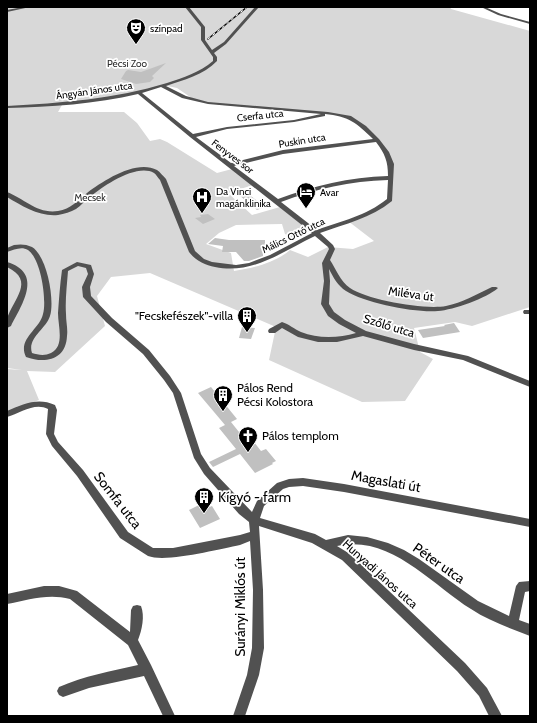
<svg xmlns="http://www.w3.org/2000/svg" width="537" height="723" font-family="Cabin,sans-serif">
<rect width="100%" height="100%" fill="#fff"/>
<path fill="#d8d8d8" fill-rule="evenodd" d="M7,7H450L451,9L530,31V307L472,326L455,322L414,328L420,352L433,359L405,401L362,402L269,360L276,327L150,273L111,277L97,296L105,326L55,372L27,371L39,400L7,412V369L22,370L7,368ZM163,85L177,88L196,101L222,105L328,113L349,117L383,147L391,178L390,200L372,213L348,221L374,241L353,249L328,247L308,257L290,250C275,263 253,268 234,271L231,253L206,244L219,233L236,225L282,224L285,234L294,239L310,231L280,207L252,215L228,193L253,185L232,169L217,173L167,142L160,139L150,141L137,123L124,112H58L62,105L140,92Z"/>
<g fill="#c0c0c0">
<polygon points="166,63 152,76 154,78 150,82 136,84 121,79 126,71 128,70 141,72"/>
<polygon points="247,193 265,207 257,210 239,195"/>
<polygon points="208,214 215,219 203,224 195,218 201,217 200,215"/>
<polygon points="215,238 229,240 265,240 265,245 272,245 272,251 263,252 263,256 249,261 244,261 236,252 222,252 223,246 208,244"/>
<polygon points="454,323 460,332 423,338 418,330 445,326 444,325"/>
<polygon points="242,327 255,328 251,339 239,338"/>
<polygon points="211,387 237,419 231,422 239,432 244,429 261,451 266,449 276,461 272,463 273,464 255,473 240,454 213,467 209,462 236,449 219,428 225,425 198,393"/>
<polygon points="201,504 204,509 212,506 220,519 200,528 189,510"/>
</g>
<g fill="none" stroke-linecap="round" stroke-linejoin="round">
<g fill="#515151" fill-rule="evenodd">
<polygon points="23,7 30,7 7,12 7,10"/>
<path d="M185,7H189L205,27V40L212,50L224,42L255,7H259L226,44L214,53L217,57V61C204,75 183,80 166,86L186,96L208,102L328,112L351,116L366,126L379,139L389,152L394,164L392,201C371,218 345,224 320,233L333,245L335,249L330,260C336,269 340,281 350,288C368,300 424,310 446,306C462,303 477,294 492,287H496L498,288C487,298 453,310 438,311C415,313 365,303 346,291C338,286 333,277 329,269L330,281L329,304L334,312L345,320L366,331L414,344L468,356L530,381V387L463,360L414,350L363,336L337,342H318L298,337L282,328L275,333H269L268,331L269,329L282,322C289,324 294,329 301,332C318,339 339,338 356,333L339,324L328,316L321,304L324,281L322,263L329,249L328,247L315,236C283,251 253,275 215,267C205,265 195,260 189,252L160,180C158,178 156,174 154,173C137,163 103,186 90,197C85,200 81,206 76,209C71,212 64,214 58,215C40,217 22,206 7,197V192C25,199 37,214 58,211C71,209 77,201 87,193C103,181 136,159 157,170C160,172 163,176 166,179L195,251L204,259L212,262L236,265L249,263L270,255L312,233L190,137L138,94C95,104 51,107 7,108V106C61,103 115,99 167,83C183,78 200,72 213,61V57L201,40V27ZM161,87L182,98L208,104L321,114L294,120L227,127L193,134L142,93ZM325,114C348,116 357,123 373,139L283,150L231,163L196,137L227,129L294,122L325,116ZM376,142C385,154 388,161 388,176C349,177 314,186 278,199L234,166L283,154ZM388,180L387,199C366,216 341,221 317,230L281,202C316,189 350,181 388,180Z"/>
<polygon points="481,7 485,7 501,14 530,22 530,24 498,15"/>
<path d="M14,245C20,244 26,244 32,247C47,256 55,300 50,316C46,329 27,338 32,353C38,355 45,356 51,353C65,346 58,326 58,313C59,299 60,284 62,270L77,262L91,265L94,274L90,287L91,296L112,318L149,350L170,376L181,393L201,454L210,468L252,512L257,501L277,483L289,479L303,478L344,484L530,519V527L344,492L303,486L289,487L283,489L264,506L260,518L315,534L326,540L348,535L367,537L388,543L404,550L419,559L478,601L509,616L516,586L519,582L530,581V591L525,592L519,620L530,624V636C510,628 489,621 471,609C431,584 390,534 337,546L350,554L465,663L487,688L502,716H489L479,696L457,671L342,560L312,543L259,526L263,590L264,648L259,675L245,716H233L247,675L252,648L253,590L250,541L240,545C219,549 166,563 148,556L120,538L77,476L52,446L46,434L48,409C35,402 20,413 7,417V411C23,404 38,397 55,405L57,410L54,434L58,442L83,470L128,532L153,548H173L240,535L250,532L249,522L239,514L204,474L194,458L173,393L164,380L143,354L106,322L83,297L82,287L88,274L86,268L78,266L68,271C67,285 65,300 66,314C66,322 68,329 67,336C66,360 45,364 26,357C17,339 40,329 43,314C47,300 41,259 28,250C21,246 14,250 7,252V248Z"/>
<path d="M7,262C43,273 23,303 11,326L7,328C7,325 6,321 7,319C13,299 36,281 7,267Z"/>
<polygon points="524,310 530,310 530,314 524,314 523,312"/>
<path d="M44,586H59L77,591L130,632L131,610L133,606L137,605L141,606C145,616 142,630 138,640L151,665L175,716H163L144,676L89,688L63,697L59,695L57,691L59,687C84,676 111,671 138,665L128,645L70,599C48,593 28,600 7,604V594Z"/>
</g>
<defs>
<polyline id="rail" points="208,39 247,7"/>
</defs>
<use href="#rail" stroke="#000" stroke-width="1.5"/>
<use href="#rail" stroke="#fff" stroke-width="1" stroke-dasharray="3" stroke-linecap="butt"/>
</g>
<defs>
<symbol id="theatre-pin" viewBox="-11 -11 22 30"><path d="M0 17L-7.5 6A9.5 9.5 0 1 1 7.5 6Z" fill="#000" stroke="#fff"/><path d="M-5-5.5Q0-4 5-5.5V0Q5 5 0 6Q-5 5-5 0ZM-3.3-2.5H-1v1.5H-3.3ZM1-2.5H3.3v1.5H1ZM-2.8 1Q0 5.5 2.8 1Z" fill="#fff"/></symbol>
<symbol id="hotel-pin" viewBox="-11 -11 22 30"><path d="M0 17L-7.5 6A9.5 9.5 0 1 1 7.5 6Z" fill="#000" stroke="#fff"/><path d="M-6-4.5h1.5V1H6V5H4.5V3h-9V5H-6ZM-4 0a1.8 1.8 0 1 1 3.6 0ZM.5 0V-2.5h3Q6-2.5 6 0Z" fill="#fff"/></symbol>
<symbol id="hospital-pin" viewBox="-11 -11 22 30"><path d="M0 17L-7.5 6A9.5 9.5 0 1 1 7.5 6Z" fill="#000" stroke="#fff"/><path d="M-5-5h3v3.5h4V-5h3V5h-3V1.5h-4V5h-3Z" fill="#fff"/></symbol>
<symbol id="building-pin" viewBox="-11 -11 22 30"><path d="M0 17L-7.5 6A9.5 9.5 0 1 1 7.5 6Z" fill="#000" stroke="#fff"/><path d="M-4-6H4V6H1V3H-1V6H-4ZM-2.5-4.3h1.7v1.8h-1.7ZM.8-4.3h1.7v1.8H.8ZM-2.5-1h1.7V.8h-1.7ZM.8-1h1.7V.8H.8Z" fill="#fff"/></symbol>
<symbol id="church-pin" viewBox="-11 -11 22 30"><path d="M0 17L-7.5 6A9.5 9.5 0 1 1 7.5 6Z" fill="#000" stroke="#fff"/><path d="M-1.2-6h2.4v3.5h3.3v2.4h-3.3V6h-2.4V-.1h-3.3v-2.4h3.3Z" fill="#fff"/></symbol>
</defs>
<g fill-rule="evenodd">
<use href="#theatre-pin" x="125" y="17" width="22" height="30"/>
<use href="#hotel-pin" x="295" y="181" width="22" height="30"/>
<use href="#hospital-pin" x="191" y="186" width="22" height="30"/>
<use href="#building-pin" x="236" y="305" width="22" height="30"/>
<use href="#building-pin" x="212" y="384" width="22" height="30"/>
<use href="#church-pin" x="237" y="425" width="22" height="30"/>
<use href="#building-pin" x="193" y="486" width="22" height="30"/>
</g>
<g text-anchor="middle" stroke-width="3.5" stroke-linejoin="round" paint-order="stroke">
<g font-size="10" fill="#000" stroke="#fff" text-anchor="start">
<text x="150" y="32">színpad</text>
<text x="216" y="195">Da Vinci<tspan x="216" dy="12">magánklinika</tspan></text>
<text x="320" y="196">Avar</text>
</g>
<g font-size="10" fill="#2f2f2f" stroke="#fff">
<text x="127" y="67">Pécsi Zoo</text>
<text x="90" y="201">Mecsek</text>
</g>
<g font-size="10" fill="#000" stroke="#fff">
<text transform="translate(94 90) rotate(-8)" y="4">Ángyán János utca</text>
<text transform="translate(260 115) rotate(-6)" y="4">Cserfa utca</text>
<text transform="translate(302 140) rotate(-9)" y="4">Puskin utca</text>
<text transform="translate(233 156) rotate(37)" y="4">Fenyves sor</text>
<text transform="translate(293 235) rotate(-26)" y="4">Málics Ottó utca</text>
</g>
<g font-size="12" fill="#000" stroke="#fff">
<text transform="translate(411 294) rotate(8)" y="4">Miléva út</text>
<text transform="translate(389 326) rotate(17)" y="4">Szőlő utca</text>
<text transform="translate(380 574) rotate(42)" y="4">Hunyadi János utca</text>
</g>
<g font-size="12" fill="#000" stroke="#fff" text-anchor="start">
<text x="233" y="320" text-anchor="end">"Fecskefészek"-villa</text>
<text x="237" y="392">Pálos Rend<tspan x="237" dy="14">Pécsi Kolostora</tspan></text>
<text x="262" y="440">Pálos templom</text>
</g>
<g font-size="14" fill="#000" stroke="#fff">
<text transform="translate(386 481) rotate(10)" y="5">Magaslati út</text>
<text transform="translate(118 500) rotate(52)" y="5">Somfa utca</text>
<text transform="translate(439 563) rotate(35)" y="5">Péter utca</text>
<text transform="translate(240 607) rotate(-90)" y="5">Surányi Miklós út</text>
</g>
<g font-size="14" fill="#000" stroke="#fff" text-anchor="start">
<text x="218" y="502">Kígyó - farm</text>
</g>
</g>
<rect width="537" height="723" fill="none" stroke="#000000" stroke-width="16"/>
</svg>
